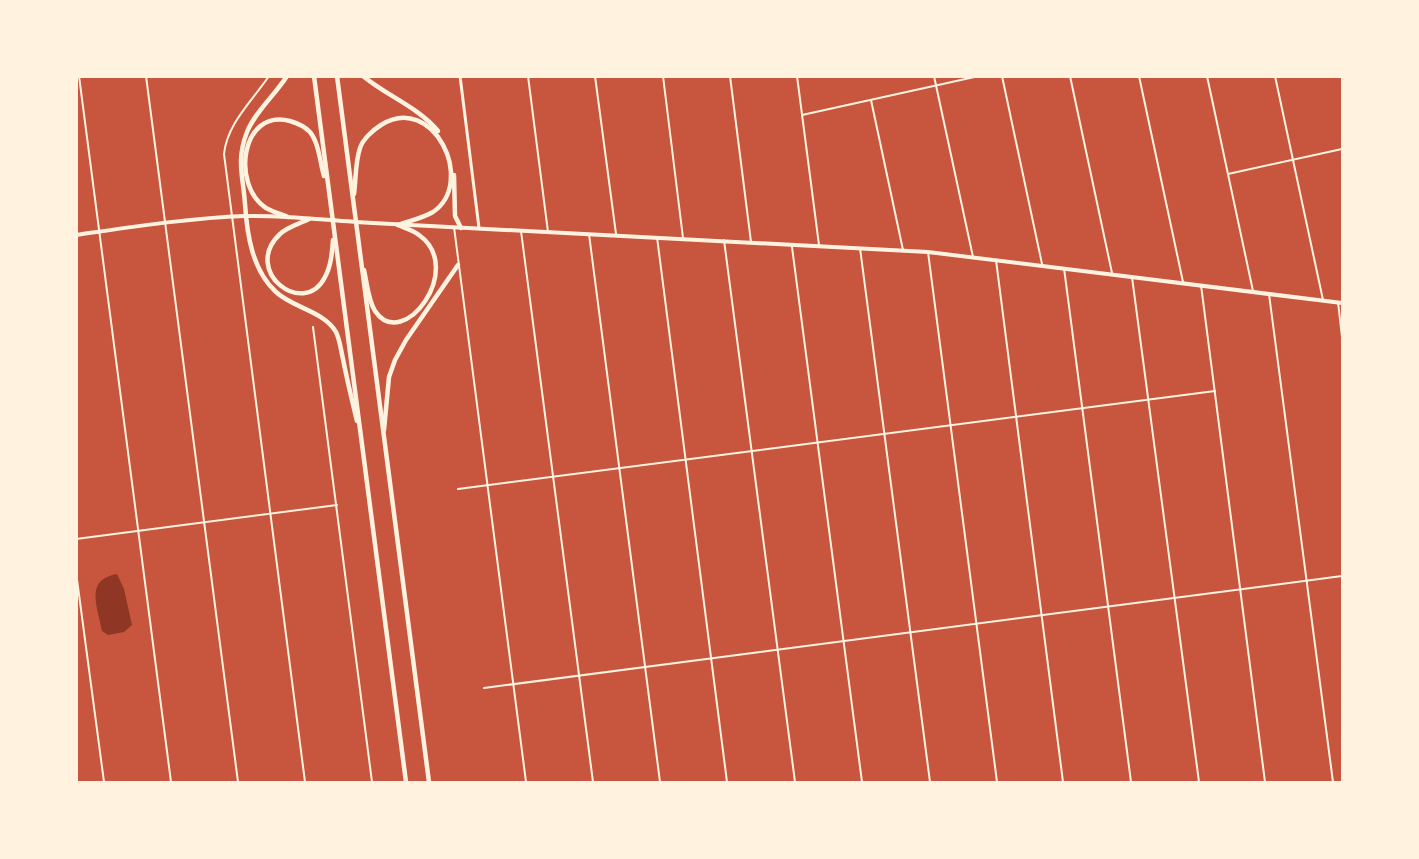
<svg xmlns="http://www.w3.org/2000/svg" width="1419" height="859" font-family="'Sofia Sans Condensed',sans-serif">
<rect width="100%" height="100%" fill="#c8553d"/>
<path fill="#8f3625" d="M117,574L124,589L132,625L124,632L108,635L102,631C98,606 84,580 117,574Z"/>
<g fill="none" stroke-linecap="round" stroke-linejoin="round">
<g stroke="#fff3e0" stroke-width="2">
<polyline points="79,76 171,782"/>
<polyline points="146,76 238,782"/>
<path d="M269,76C252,101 227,124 224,154L305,782"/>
<polyline points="528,76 548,232"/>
<polyline points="595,76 616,234"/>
<polyline points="663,76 683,238"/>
<polyline points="730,76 751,242"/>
<polyline points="797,76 819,245"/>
<polyline points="934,76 973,257"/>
<polyline points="1002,76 1042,264"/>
<polyline points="1070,76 1112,273"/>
<polyline points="1139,76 1183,282"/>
<polyline points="1207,76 1253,291"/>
<polyline points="1275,76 1323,300"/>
<polyline points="871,100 903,250"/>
<polyline points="802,115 979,76"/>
<polyline points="1228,174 1342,149"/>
<polyline points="454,227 526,782"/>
<polyline points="521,231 593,782"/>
<polyline points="589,234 660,782"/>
<polyline points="657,237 727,782"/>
<polyline points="724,240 795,782"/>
<polyline points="792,247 862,782"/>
<polyline points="860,248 930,782"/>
<polyline points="928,252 997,782"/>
<polyline points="996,260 1063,782"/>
<polyline points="1064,268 1131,782"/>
<polyline points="1132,277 1199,782"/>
<polyline points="1201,285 1265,782"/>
<polyline points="1269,294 1333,782"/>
<polyline points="1338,302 1342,337"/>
<polyline points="313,327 372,782"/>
<polyline points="458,489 1215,391"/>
<polyline points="76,539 337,505"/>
<polyline points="76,572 104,782"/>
<polyline points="484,688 1342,576"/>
</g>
<polyline stroke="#fff3e0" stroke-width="3" points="460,76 479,228"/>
<path stroke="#fff3e0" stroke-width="4" d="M76,235C132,227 189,218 245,216C288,215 331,221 373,223L928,252L1342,303"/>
<g stroke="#fff3e0" stroke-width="4.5">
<path d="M287,76C275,95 255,112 247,132C236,161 243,175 245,204C247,234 252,270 276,292C293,308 324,311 336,332C340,340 341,351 343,359C347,380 352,400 357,421"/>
<polyline points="314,76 406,782"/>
<polyline points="337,76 429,782"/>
<path d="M363,76C387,96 418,107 438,131"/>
<polyline points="454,175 455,216 461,228"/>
<path d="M354,194C356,180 355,163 360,148C363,139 373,130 381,125C433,92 477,182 433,212C423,218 409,221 398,225"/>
<path d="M288,217C281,214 273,212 266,208C231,185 241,108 290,121C297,123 305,127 310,132C319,143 320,163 324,176"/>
<path d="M309,219C299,224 287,227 280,234C241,271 304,319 325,277C331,266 332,253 333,240"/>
<path d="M364,270C367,283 368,300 375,311C403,353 466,268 419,235C413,230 405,228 398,225"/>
<polyline points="384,430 389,377 395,360 406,340 458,265"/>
</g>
</g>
<rect width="1419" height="859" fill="none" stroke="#fff3e0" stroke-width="156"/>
</svg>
